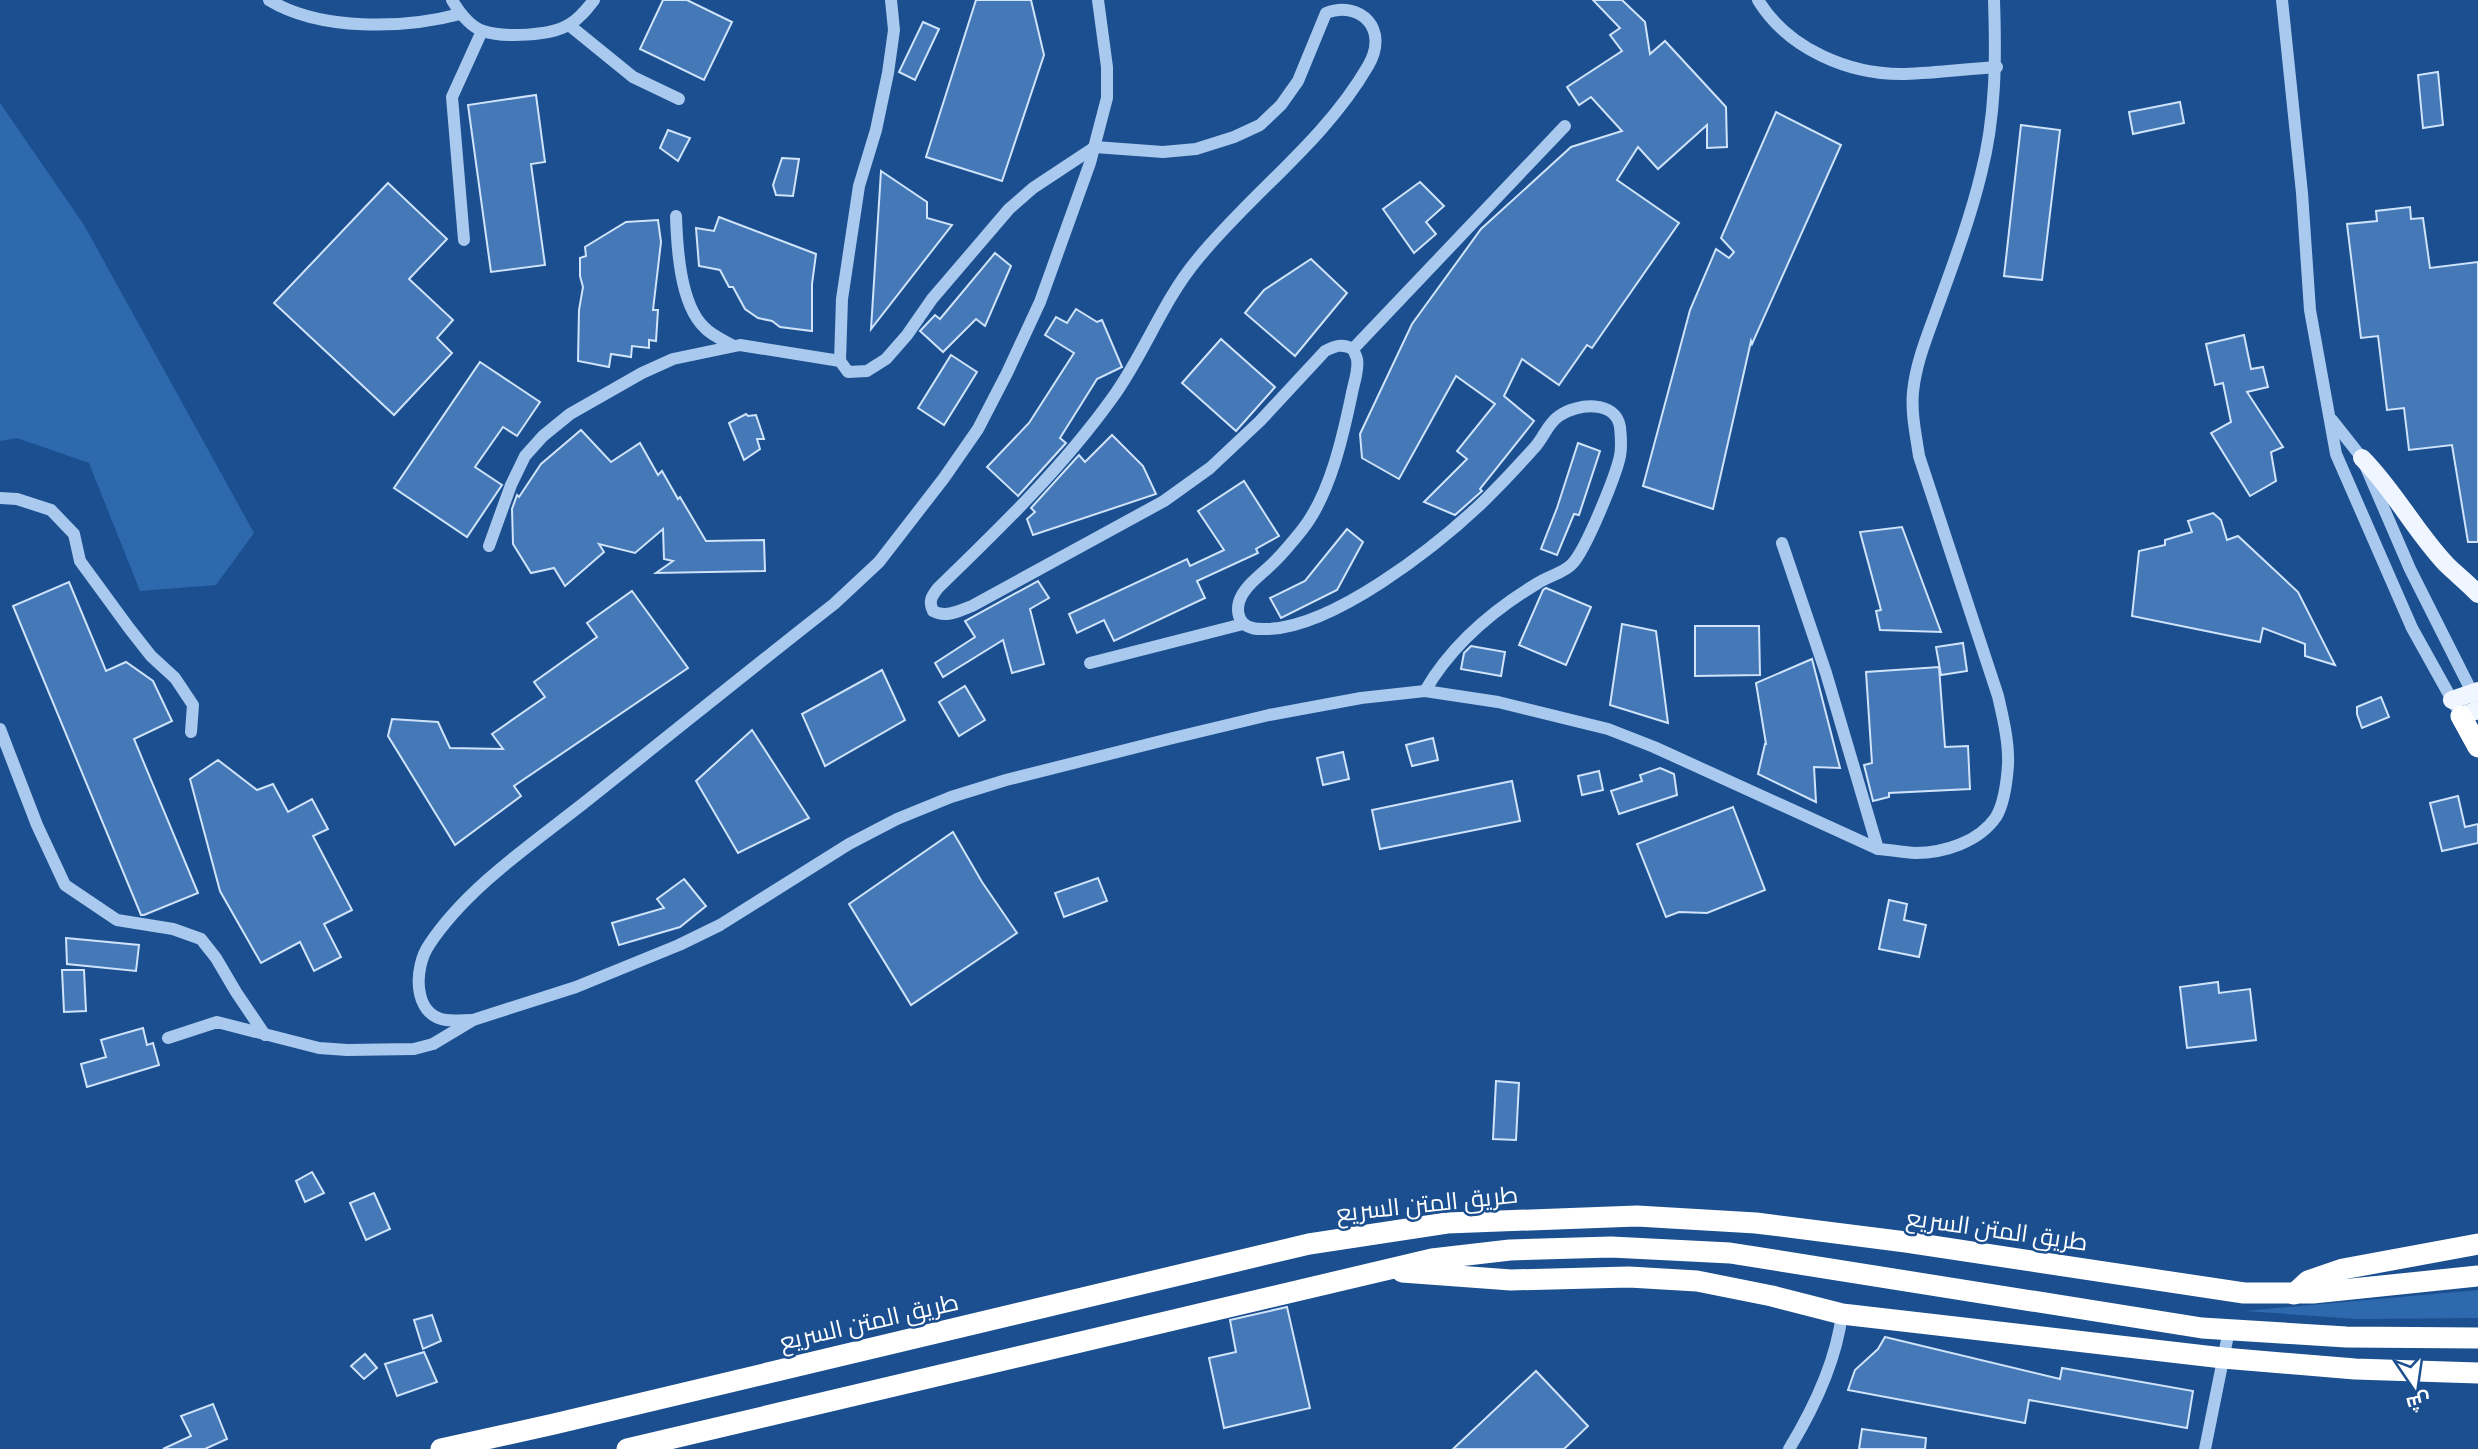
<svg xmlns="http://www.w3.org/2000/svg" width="2478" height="1449" font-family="'Archivo Narrow',Cairo,sans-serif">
<rect width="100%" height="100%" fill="#1b4f8f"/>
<g fill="#2e69ad">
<polygon points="0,103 84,225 254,533 216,585 140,591 89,463 17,438 0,441"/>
<polygon points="2478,1290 2478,1318 2357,1319 2244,1311"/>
</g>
<g fill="#4478b7" stroke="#cfe3fa" stroke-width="2">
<polygon points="663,0 687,0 732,22 704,80 640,49"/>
<polygon points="976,0 1031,0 1044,55 1002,181 926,157"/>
<polygon points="1593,0 1622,0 1645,22 1650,54 1665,41 1726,107 1727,147 1707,148 1707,125 1658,169 1638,147 1617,180 1679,223 1592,348 1587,345 1559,385 1522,359 1504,396 1534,421 1480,489 1482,491 1455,515 1424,502 1467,459 1457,451 1495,404 1456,376 1399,479 1362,458 1360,434 1412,324 1481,229 1571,147 1622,131 1591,97 1579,105 1567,87 1622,51 1610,35 1620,28"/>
<polygon points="923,22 939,29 915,80 899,72"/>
<polygon points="2438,72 2443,125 2423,128 2418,75"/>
<polygon points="536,95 545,162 531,164 545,265 491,272 468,105"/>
<polygon points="2180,102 2184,123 2133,134 2129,112"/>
<polygon points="1776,112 1841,145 1752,344 1751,341 1713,509 1643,486 1690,310 1716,249 1729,258 1734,252 1721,238"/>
<polygon points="2021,125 2060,130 2042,280 2004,276"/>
<polygon points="668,130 690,138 678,161 660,148"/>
<polygon points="782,158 799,159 793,196 776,195 773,185"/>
<polygon points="881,171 927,202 927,218 952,225 871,329"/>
<polygon points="1420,182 1444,206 1426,222 1436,234 1414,253 1383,209"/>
<polygon points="388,183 447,239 409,279 453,320 437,338 452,353 394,415 274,303"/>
<polygon points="2410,207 2411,219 2423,218 2430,268 2478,262 2478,542 2468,542 2452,445 2409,450 2404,408 2387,410 2378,336 2361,338 2347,224 2377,221 2376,211"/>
<polygon points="719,217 816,254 812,284 812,331 780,327 772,321 758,318 745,309 733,287 729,287 720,270 699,266 696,228 714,231"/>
<polygon points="658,220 661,242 653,310 658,310 656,341 649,340 649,348 632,346 631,357 611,354 609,367 578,361 579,310 583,287 580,276 580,258 586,256 585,247 626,222"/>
<polygon points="995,253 1011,266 985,326 976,319 943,352 920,331 935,315 940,319"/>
<polygon points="1311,259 1347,293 1295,356 1245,313 1264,290"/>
<polygon points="1076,309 1097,322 1102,320 1122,367 1097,379 1060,438 1066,443 1018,496 987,467 1029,423 1074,353 1045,335 1056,317 1067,323"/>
<polygon points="2244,335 2251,369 2263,367 2268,387 2247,392 2283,447 2271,452 2276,481 2250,496 2211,433 2231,422 2223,383 2215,385 2206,344"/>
<polygon points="1221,339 1275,387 1236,431 1182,383"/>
<polygon points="951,355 977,372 944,425 918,408"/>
<polygon points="480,362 540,402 517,436 503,427 475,467 502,485 467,537 394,488"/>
<polygon points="746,414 748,416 756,415 764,439 757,439 760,449 744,460 729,423"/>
<polygon points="581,430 611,462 640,443 658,475 662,471 678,499 680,497 706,541 764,540 765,571 656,573 673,561 664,559 663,529 635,553 599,544 604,552 565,586 554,568 531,573 513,544 512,509 517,495 519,497 541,464"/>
<polygon points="1112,435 1143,466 1156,494 1033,535 1027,519 1035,512 1031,508 1079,455 1085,462"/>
<polygon points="1578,443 1600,451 1579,515 1574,514 1557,555 1541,549 1557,508"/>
<polygon points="1244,481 1279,536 1256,549 1258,553 1197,581 1205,598 1114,641 1104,620 1077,633 1069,614 1187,559 1190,566 1224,550 1198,511"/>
<polygon points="2213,513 2221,520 2227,540 2238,536 2298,592 2335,665 2305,656 2305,644 2263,628 2260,642 2132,616 2139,551 2165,545 2165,540 2192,532 2188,521"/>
<polygon points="1902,527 1941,632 1880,630 1876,611 1881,610 1860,532"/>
<polygon points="1347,529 1363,542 1337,590 1281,618 1270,598 1305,581"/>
<polygon points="1038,581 1049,598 1030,609 1044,664 1012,673 1003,640 943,677 935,663 975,637 965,621"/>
<polygon points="69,582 106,671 126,662 153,681 172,721 134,739 198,893 144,915 141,915 13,606"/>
<polygon points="1546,588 1591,607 1566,665 1519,645 1543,590"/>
<polygon points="632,591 688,668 514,786 521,796 455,845 388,736 392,719 438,722 450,748 503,749 492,734 545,697 534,682 597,637 587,623"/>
<polygon points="1622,624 1656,631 1668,723 1610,705"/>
<polygon points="1695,626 1759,626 1760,675 1695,676"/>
<polygon points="1963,643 1967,671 1941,675 1936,647"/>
<polygon points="1471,646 1505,652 1501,676 1461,669 1464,653"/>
<polygon points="1812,659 1840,768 1814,767 1816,802 1758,774 1765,744 1766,744 1756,683"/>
<polygon points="1939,667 1945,747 1968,746 1970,789 1889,793 1889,797 1873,801 1864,765 1872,763 1866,672"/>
<polygon points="882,670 905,720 825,766 802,714"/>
<polygon points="965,686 985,720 959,736 939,702"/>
<polygon points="2381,697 2389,717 2362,728 2357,714 2357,707"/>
<polygon points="752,730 809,818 738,853 696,781"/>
<polygon points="1433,738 1438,760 1412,766 1406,745"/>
<polygon points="1343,752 1349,779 1323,785 1317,758"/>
<polygon points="218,760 257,790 273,784 288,812 312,799 328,829 313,836 352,910 324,924 341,957 314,971 300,942 261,963 220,891 190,779"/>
<polygon points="1660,768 1674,774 1677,795 1619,814 1611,791 1642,781 1640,775"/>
<polygon points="1599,771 1603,790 1582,795 1578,776"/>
<polygon points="1512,781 1520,821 1380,849 1372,810"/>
<polygon points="2458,796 2465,827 2478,824 2478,843 2442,851 2430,803"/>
<polygon points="1733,807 1765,890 1707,913 1679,912 1666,917 1637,844"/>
<polygon points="953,832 982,882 1017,933 911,1005 849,904"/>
<polygon points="1098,878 1107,901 1064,917 1055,893"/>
<polygon points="684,879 706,906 680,927 619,945 612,923 664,908 657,899"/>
<polygon points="1889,900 1907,904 1904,920 1926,925 1919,957 1879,949"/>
<polygon points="66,938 139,945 136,971 67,964"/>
<polygon points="62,970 84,970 86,1011 64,1012"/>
<polygon points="2218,982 2219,993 2250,989 2256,1040 2187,1048 2180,987"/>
<polygon points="143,1028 147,1045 153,1043 159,1065 87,1087 81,1064 106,1057 101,1040"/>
<polygon points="1496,1081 1519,1083 1516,1140 1493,1139"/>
<polygon points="312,1172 324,1193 305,1202 296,1181"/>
<polygon points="374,1193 390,1229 366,1240 350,1203"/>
<polygon points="1287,1307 1310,1408 1224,1428 1209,1358 1236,1352 1230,1320"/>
<polygon points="432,1315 441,1341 423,1349 414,1320"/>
<polygon points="1885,1337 2060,1379 2062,1368 2193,1391 2187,1428 2029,1400 2025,1423 1848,1390 1855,1370 1878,1349"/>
<polygon points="424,1352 437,1382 397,1396 385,1364"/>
<polygon points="365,1354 377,1368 364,1379 351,1366"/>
<polygon points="1536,1371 1588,1426 1564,1449 1453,1449"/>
<polygon points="213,1404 227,1439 205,1449 163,1449 191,1436 181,1416"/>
<polygon points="1862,1429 1926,1438 1925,1449 1859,1449"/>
</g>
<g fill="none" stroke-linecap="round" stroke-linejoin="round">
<g stroke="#a9c9ee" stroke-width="12">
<path d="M269,0C320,31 404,29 460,14"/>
<path d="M452,0C459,12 469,26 483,31C504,38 552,36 570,24C580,18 587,9 594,0"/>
<path d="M891,0L894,30L888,73L876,130L859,186L842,299L840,361L848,372L867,371L886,359L907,335L932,299L1009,209L1033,188L1095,147L1163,152L1196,149L1234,137L1260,125L1281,105L1298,81L1326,13C1360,0 1390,29 1368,66C1324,142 1251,193 1196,261C1163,301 1144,354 1113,397C1063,467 1000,528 938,588C932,596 928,601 933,611C946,618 959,611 972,606L1164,501L1210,468L1260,421L1325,351C1335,346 1342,343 1353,349C1354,352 1356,355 1357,359C1359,370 1354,382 1352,393C1343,436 1330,495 1302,530C1294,540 1285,551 1276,560C1265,572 1244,585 1239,602C1237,609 1238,618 1243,623C1249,629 1257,629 1264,629C1331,630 1437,546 1485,500C1502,483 1519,465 1535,447C1544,437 1548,423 1559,416C1577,403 1616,400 1620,427C1621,437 1622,446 1620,456C1616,475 1586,550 1572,564C1564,573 1548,576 1538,583C1493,610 1451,646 1425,691"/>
<path d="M1758,0C1788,49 1849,75 1905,74C1936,73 1966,69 1997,67"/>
<polyline points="2282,0 2302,193 2310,310 2336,454 2412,628 2456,707"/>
<polyline points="569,25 633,77 679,99"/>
<path d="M676,216C677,247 680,304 704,327C711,335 723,340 732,345"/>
<polyline points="464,240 452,97 482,31"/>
<polyline points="1353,349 1565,126"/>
<polyline points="2332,420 2362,458 2410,569 2478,704"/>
<polyline points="0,498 17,499 51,510 74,534 80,561 129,628 151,656 175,678 193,705 191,732"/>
<polyline points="1782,543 1826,673 1878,849"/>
<polyline points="489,546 511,485 525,456 543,436 570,414 642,373 673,359 740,345 840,361"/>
<polyline points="1090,663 1243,624"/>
<polyline points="0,729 37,825 65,885 117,920 173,929 201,939 216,958 236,992 265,1035"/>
<path d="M472,1020C464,1020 454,1021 446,1020C412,1015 414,967 429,945C467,887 535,842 589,799C671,734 752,668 834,604L879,562L944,478L978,429L1007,373L1040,302L1090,163L1107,98V67L1098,0"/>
<path d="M168,1038L217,1022L319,1048L347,1050L414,1049L433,1044L473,1020L576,987L679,945L720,925L849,844L897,819L951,797L1006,780L1173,738L1269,715L1361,698L1425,691L1498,702L1608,729L1654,747L1878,849C1890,850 1903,852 1915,853C1944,853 1979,842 1996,817C2004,804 2007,779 2008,765C2009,742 2003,718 1998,696L1919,456C1916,435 1911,414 1913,392C1916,362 1928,334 1938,306C1954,262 1970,219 1981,174C1996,116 1996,59 1994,0"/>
<path d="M1789,1449C1814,1408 1836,1362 1842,1314"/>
<polyline points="2205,1449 2229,1330"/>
</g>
<g stroke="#f0f6ff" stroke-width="18">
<path d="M2362,458C2394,490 2415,531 2446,564C2456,574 2468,583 2478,594"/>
<polyline points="2452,700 2478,691"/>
<polyline points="2461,716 2478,710"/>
</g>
<g stroke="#fff" stroke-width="21">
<polyline points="2461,716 2478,747"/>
<polyline points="1402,1272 1511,1280 1629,1277 1697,1281 1772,1296 1842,1314 2223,1358 2355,1369 2478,1373"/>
<polyline points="2294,1294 2308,1281 2343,1269 2478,1244"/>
<polyline points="441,1449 554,1424 1309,1244 1447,1223 1637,1216 1756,1223 1906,1242 2244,1293 2313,1293 2478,1276"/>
<polyline points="627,1449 1432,1259 1510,1250 1611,1247 1730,1253 2202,1328 2346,1337 2478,1338"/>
</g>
</g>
<g text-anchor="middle" stroke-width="5" stroke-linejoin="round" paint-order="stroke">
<g font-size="24" fill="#fff" stroke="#1b4f8f">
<text transform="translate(1427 1204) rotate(-6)" y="8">طريق المتن السريع</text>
<text transform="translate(1997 1230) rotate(8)" y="8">طريق المتن السريع</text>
<text transform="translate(869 1322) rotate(-13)" y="8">طريق المتن السريع</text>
</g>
</g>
<g transform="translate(2415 1386) rotate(167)" stroke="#1b4f8f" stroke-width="5" paint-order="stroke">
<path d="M0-5L12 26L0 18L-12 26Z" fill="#ffffff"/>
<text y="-10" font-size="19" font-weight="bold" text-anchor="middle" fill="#ffffff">ش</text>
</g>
</svg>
